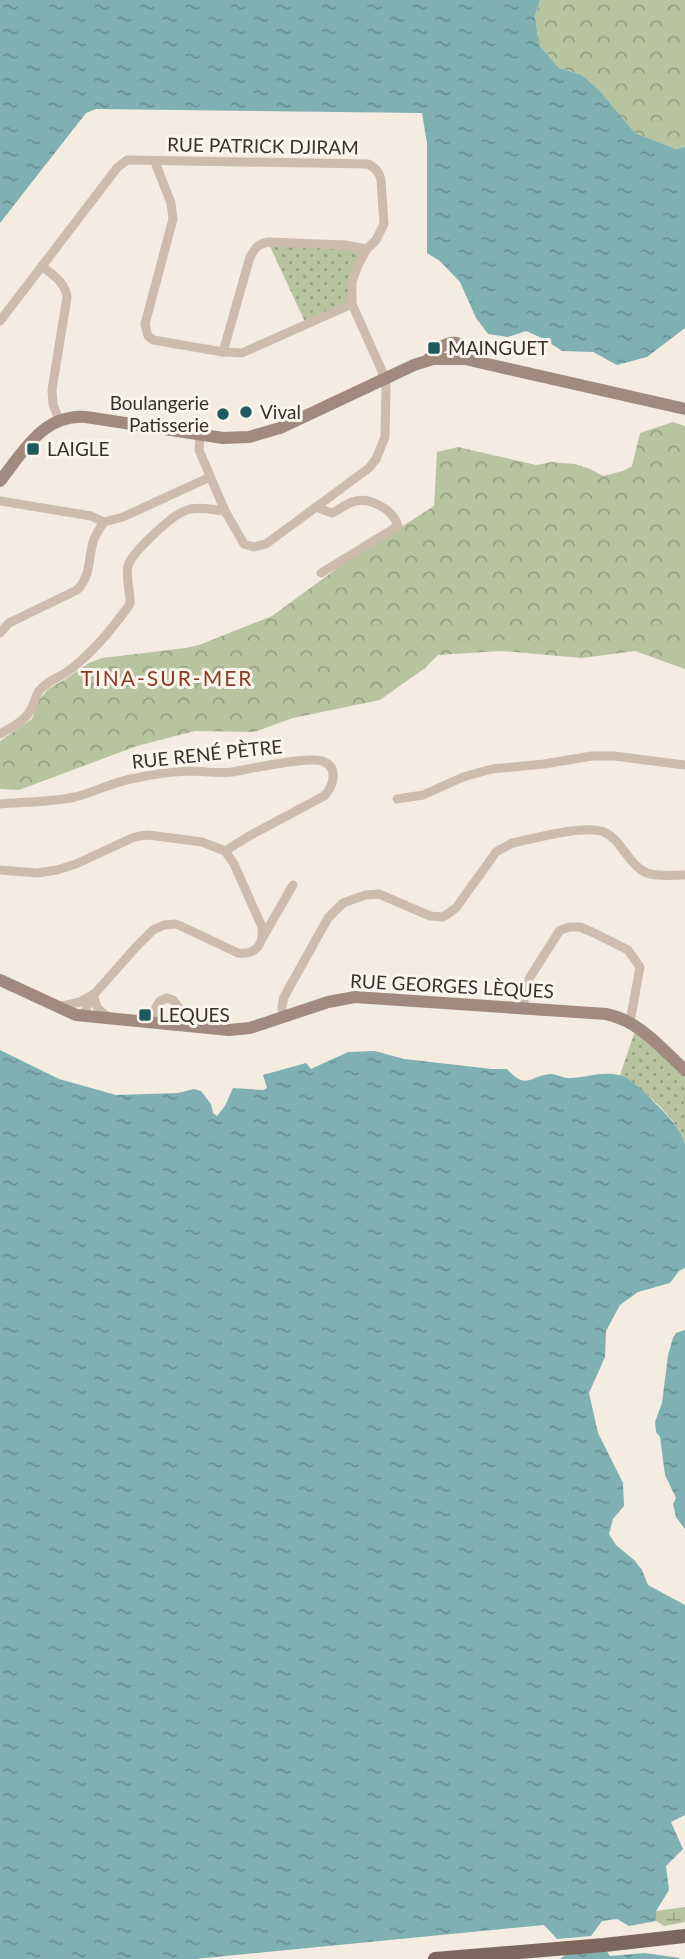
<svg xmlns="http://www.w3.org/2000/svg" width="685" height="1959" font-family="Lato,sans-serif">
<defs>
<pattern id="grass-dots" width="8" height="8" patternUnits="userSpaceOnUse" patternTransform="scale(1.75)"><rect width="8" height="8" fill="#b8c4a0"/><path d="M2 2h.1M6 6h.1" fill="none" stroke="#97a083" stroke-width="1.8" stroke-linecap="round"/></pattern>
<pattern id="forest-crowns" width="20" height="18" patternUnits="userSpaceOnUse" patternTransform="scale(1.75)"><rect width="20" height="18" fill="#b8c4a0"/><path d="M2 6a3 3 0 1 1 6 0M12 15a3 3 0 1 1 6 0" fill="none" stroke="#97a083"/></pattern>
<pattern id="wetland-marsh" width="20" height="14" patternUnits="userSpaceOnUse" patternTransform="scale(1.75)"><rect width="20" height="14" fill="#b8c4a0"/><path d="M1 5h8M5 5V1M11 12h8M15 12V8" fill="none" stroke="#97a083"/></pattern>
<pattern id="water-ripples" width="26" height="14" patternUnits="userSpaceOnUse" patternTransform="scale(1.75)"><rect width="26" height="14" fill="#7fb0b2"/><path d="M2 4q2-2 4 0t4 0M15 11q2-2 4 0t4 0" fill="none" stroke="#699091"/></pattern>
</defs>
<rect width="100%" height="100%" fill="#f4ebe1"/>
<g fill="url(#grass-dots)">
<polygon points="268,242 367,249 358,265 352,304 306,324"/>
<path d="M638,1028L685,1064V1144C675,1115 645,1091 620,1075L634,1034Z"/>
</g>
<g fill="url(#forest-crowns)">
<polygon points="540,0 685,0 685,147 676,149 635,133 600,91 582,75 559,68 539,45 535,16"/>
<polygon points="673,422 685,426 685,669 635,651 582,658 501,651 438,655 425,668 380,700 293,718 254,732 195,731 137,746 19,790 0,789 0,741 32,719 39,700 48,689 64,680 89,663 102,658 186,648 199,645 272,616 343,564 434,506 437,452 458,447 536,465 552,462 575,464 590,469 603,476 623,471 632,466 640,433"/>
</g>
<polygon fill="url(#wetland-marsh)" points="685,1907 685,1922 664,1926 656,1921 656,1911"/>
<g fill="url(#water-ripples)">
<polygon points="0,0 540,0 535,16 539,45 559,68 582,75 600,91 635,133 676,149 685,147 685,328 647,357 617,365 593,352 562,351 544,339 526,331 508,337 488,334 476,318 460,282 440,261 427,253 427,143 422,113 96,109 86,113 0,223"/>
<path d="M0,1050L59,1079L116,1095L178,1093L194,1089L201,1091L211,1104L213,1113L217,1116L225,1106L233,1088L263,1090L267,1088L263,1075L306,1063L311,1069L348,1052L375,1051L404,1059L492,1069H507C527,1091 529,1076 550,1074C557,1074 564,1079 571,1078C586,1077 604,1071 619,1075C630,1077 649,1096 657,1105C668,1116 680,1128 685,1144V1268L679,1271L670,1283L638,1292L620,1305L606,1331L605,1357L589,1393L598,1433L623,1483L624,1506L613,1519L609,1534L616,1545L634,1560L642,1570L648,1585L685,1605V1815L671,1822L683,1849L666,1866L669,1890L656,1911V1921L629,1926L617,1919L602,1921L591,1936L557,1939L544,1925L195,1959H0Z"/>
<polygon points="685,1330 685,1529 676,1517 673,1504 676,1498 665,1475 660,1437 656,1432 655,1422 662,1403 668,1355 673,1338 676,1333"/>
<polygon points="606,1950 610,1956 645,1953 680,1958 678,1959 560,1959 565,1955"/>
</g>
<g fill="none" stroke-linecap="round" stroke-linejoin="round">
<g stroke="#cdbbac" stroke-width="9">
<polyline points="155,162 171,203 173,219 145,324 148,336 153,340 223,352 242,353 352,304"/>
<path d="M42,266C53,275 65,282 67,297L52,390L53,404L59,420"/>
<path d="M0,321L117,168L127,160L368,164C375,168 379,171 381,180L384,224L376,240L367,249L358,265L352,282V304L382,371L386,386L385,437L376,459L369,468L266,544L254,547L244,544L225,511L199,450L200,435"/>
<path d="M223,352L250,257C255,248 258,244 268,242L345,245L367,249"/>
<polyline points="0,501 91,516 104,522"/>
<path d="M316,507L332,513C338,510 345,505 352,502C369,496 393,509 398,526L321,573"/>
<path d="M0,633L9,623L77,590C91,576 88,560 93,542C95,535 100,528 104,522L123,517L210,477"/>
<path d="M0,734C10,728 24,722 30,711C34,705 35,697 39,691C46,681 61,677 71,669C95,650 112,629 130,604C131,592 125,578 128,566C132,552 173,514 187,510C199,506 213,510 225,511"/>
<polyline points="397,799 423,795 463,777 492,769 544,764 592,756 614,756 685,765"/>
<path d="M0,804C25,802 51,802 75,797C95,792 115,781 136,778C153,774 172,772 189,771C204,771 218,774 232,772C251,769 306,756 322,761C340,767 333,787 324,796L249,836L225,851"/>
<path d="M0,870L37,873L57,870L76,864L132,838L140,836L149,835L202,842L225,851L234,864L262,927C264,944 256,955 238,953L185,928L176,924L164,925L153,930L136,947L90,999L83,1016"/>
<polyline points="263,937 293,885"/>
<path d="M58,1007L80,1002L94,994C94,1006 99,1011 109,1017"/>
<polyline points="523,1008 525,992 530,977 560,930 570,927 580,927 592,932 628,950 640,967 630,1022"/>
<path d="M283,1017L282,1006L284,997L328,918L343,903L365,895L379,894L430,916L443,917L456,908L496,852L512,843C533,839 585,824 604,832C622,840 628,865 647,873C658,877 673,875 685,875"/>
<polyline points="153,1022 156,1007 160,1001 167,998 173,1000 179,1008 178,1025"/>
</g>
<g stroke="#a18a7d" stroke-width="12">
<path d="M428,360C435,351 445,341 457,343L460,350V359"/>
<path d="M0,481C24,451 43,414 86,417L223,438L249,437L280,428L414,365L433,359H465L685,409"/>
<path d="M0,980L76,1015L229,1030L250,1028L328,1002L355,997L606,1014C640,1021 661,1048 685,1070"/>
</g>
<polyline stroke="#7d675c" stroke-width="14" points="435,1959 604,1945 685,1936"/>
</g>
<g fill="#1f5a5e" stroke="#fbf5ee" stroke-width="2.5">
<rect x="427" y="341" width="14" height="14" rx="3.5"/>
<circle cx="246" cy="412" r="7"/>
<circle cx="223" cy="414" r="7"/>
<rect x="26" y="442" width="14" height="14" rx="3.5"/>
<rect x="138" y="1008" width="14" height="14" rx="3.5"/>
</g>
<g text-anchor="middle" stroke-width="6" stroke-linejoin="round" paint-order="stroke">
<g font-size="19" fill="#3b302b" stroke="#fbf5ee">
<text transform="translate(263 146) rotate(1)" y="7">RUE PATRICK DJIRAM</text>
<text transform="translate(207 754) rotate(-6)" y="7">RUE RENÉ PÈTRE</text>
<text transform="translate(452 986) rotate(3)" y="7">RUE GEORGES LÈQUES</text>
</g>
<g font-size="19" fill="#3b302b" stroke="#fbf5ee" text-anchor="start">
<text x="448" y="355">MAINGUET</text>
<text x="209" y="410" text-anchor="end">Boulangerie<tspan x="209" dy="22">Patisserie</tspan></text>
<text x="260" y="419">Vival</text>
<text x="47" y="456">LAIGLE</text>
<text x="159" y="1022">LEQUES</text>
</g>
<g font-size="21" letter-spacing="2" fill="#8c3b22" stroke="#fbf5ee">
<text x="167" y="686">TINA-SUR-MER</text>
</g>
</g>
</svg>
